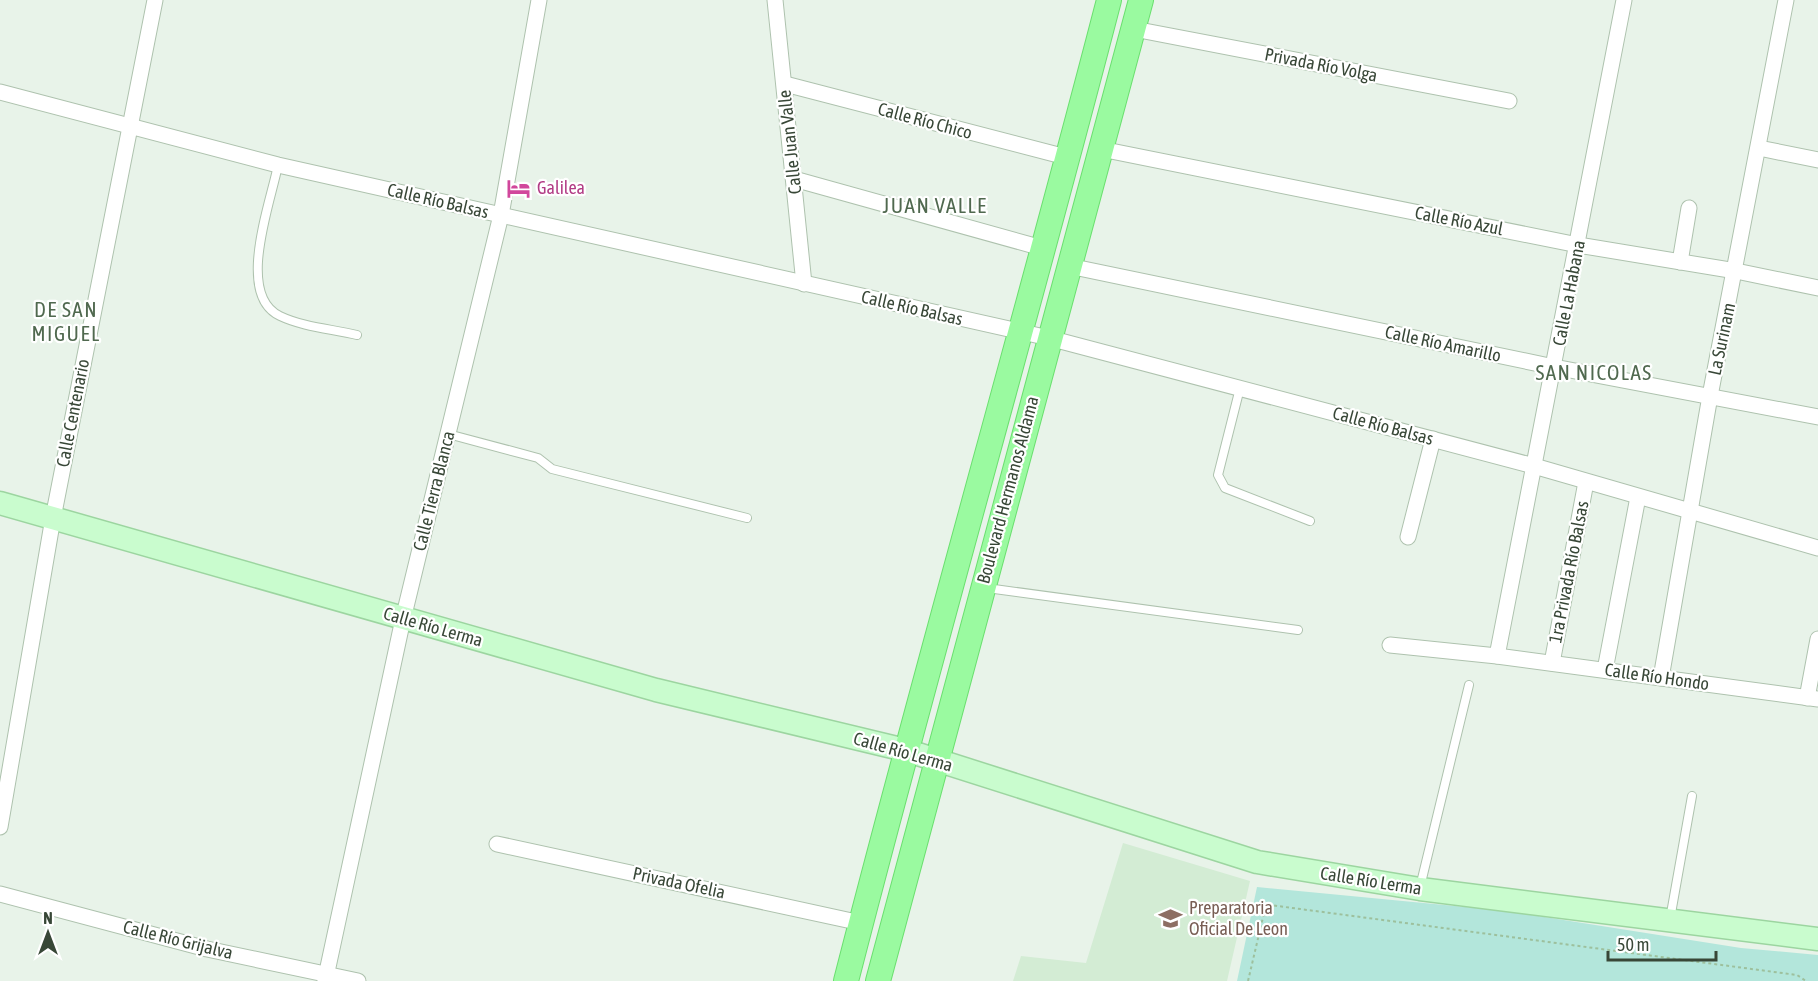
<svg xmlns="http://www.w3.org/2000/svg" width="1818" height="981" font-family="'Asap Condensed',sans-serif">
<rect width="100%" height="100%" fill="#e8f3e9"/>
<polygon fill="#d3ecd4" points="1123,843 1250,881 1227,981 1013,981 1021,956 1086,963"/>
<polygon fill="#b3e6db" points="1257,887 1507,911 1741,948 1818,955 1818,981 1237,981"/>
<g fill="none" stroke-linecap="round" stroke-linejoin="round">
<defs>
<g id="lane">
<path d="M278,165C271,202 235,295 280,316C303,327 332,329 357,335"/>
<polyline points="1240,388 1218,475 1225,488 1310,521"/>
<polyline points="448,434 538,458 552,469 747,518"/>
<polyline points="987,588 1298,630"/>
<polyline points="1420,887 1469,685"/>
<polyline points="1670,919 1692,796"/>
</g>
<g id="street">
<polyline points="775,0 804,284"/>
<polyline points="1134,29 1509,101"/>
<polyline points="785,84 1066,157"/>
<polyline points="0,92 278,165 1049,338 1534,466 1818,548"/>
<polyline points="1759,148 1818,160"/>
<polyline points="1101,149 1578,245 1736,271 1818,288"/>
<polyline points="794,179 1042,248"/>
<polyline points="1680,262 1689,208"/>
<polyline points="1069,266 1554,367 1818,417"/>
<polyline points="1408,537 1433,439"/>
<polyline points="1390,645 1497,656 1818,699"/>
<polyline points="1497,656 1624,0"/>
<polyline points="1552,663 1586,482"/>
<polyline points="1605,670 1638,497"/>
<polyline points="1661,678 1710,396 1786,0"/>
<polyline points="1807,698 1818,639"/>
<polyline points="0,827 53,518 155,0"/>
<polyline points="497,844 861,923"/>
<polyline points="0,894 207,949 358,981"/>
<polyline points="325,981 403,619 501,215 539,0"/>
</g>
<polyline id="secondary" points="0,503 656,690 905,750 1257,862 1420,889 1818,939"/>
<g id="primary">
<path d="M846,981C930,653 1024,328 1109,0"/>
<polyline points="878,981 1141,0"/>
</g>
</defs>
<use href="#lane" stroke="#aec2ae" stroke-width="10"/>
<use href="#street" stroke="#aec2ae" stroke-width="17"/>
<use href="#secondary" stroke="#9cd5a0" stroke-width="25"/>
<use href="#primary" stroke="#6adf6f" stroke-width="26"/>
<polyline stroke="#9dc09d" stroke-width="2" stroke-dasharray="3 3" stroke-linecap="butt" points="1248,981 1264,913 1270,905 1797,975 1806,981"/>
<use href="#lane" stroke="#fff" stroke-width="8"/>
<use href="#street" stroke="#fff" stroke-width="15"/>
<use href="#secondary" stroke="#c9fcce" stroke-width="22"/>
<use href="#primary" stroke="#9afaa0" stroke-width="24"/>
</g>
<defs>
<symbol id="hotel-bare" viewBox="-9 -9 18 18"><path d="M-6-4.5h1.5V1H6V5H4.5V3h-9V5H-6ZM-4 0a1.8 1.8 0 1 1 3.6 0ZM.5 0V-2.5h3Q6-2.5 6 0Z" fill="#d1479c" stroke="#fff" stroke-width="2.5" paint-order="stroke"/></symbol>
<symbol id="university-bare" viewBox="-9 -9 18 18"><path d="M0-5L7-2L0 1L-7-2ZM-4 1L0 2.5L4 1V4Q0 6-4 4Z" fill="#8d6e63" stroke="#fff" stroke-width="2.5" paint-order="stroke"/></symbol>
</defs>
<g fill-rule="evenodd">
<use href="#hotel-bare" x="502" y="172" width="33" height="33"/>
<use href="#university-bare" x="1154" y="902" width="33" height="33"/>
</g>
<g text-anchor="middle" stroke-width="4.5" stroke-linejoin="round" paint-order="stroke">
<g font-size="18" fill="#384737" stroke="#fff">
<text transform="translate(1321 65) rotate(11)" y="6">Privada Río Volga</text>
<text transform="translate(925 121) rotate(15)" y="6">Calle Río Chico</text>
<text transform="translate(790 142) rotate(-96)" y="6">Calle Juan Valle</text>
<text transform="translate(438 201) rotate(13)" y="6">Calle Río Balsas</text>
<text transform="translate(1459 221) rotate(11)" y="6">Calle Río Azul</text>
<text transform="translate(1569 293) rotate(-79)" y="6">Calle La Habana</text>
<text transform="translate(912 308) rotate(13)" y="6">Calle Río Balsas</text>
<text transform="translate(1722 339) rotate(-78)" y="6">La Surinam</text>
<text transform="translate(1443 344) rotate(12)" y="6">Calle Río Amarillo</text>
<text transform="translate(73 413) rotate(-79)" y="6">Calle Centenario</text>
<text transform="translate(1383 426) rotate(15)" y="6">Calle Río Balsas</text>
<text transform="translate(1008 490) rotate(-75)" y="6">Boulevard Hermanos Aldama</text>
<text transform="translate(434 491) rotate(-76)" y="6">Calle Tierra Blanca</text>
<text transform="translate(1569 572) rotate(-79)" y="6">1ra Privada Río Balsas</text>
<text transform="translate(433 627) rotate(16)" y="6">Calle Río Lerma</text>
<text transform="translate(1657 677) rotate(8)" y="6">Calle Río Hondo</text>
<text transform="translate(903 752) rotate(16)" y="6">Calle Río Lerma</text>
<text transform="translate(1371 881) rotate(9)" y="6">Calle Río Lerma</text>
<text transform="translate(679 883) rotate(12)" y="6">Privada Ofelia</text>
<text transform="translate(178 940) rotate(14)" y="6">Calle Río Grijalva</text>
</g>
<g font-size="18" fill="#b23c85" stroke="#fff" text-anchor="start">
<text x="537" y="194">Galilea</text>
</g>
<g font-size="18" fill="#785e54" stroke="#fff" text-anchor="start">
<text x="1189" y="914">Preparatoria<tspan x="1189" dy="21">Oficial De Leon</tspan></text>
</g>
<g font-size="21" letter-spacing="1.5" fill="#50694f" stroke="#fff">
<text x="935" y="213">JUAN VALLE</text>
<text x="66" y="317">DE SAN<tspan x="66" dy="24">MIGUEL</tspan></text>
<text x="1594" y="380">SAN NICOLAS</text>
</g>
</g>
<g transform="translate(48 933)" stroke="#ffffff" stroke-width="4.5" paint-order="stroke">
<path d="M0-4.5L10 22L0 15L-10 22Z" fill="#384737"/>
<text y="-9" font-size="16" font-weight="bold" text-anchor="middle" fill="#384737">N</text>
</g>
<path d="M1608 951v9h108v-9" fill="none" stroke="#384737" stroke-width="3"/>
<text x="1617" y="951" font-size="18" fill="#384737" stroke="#ffffff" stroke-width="4.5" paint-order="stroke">50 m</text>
</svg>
